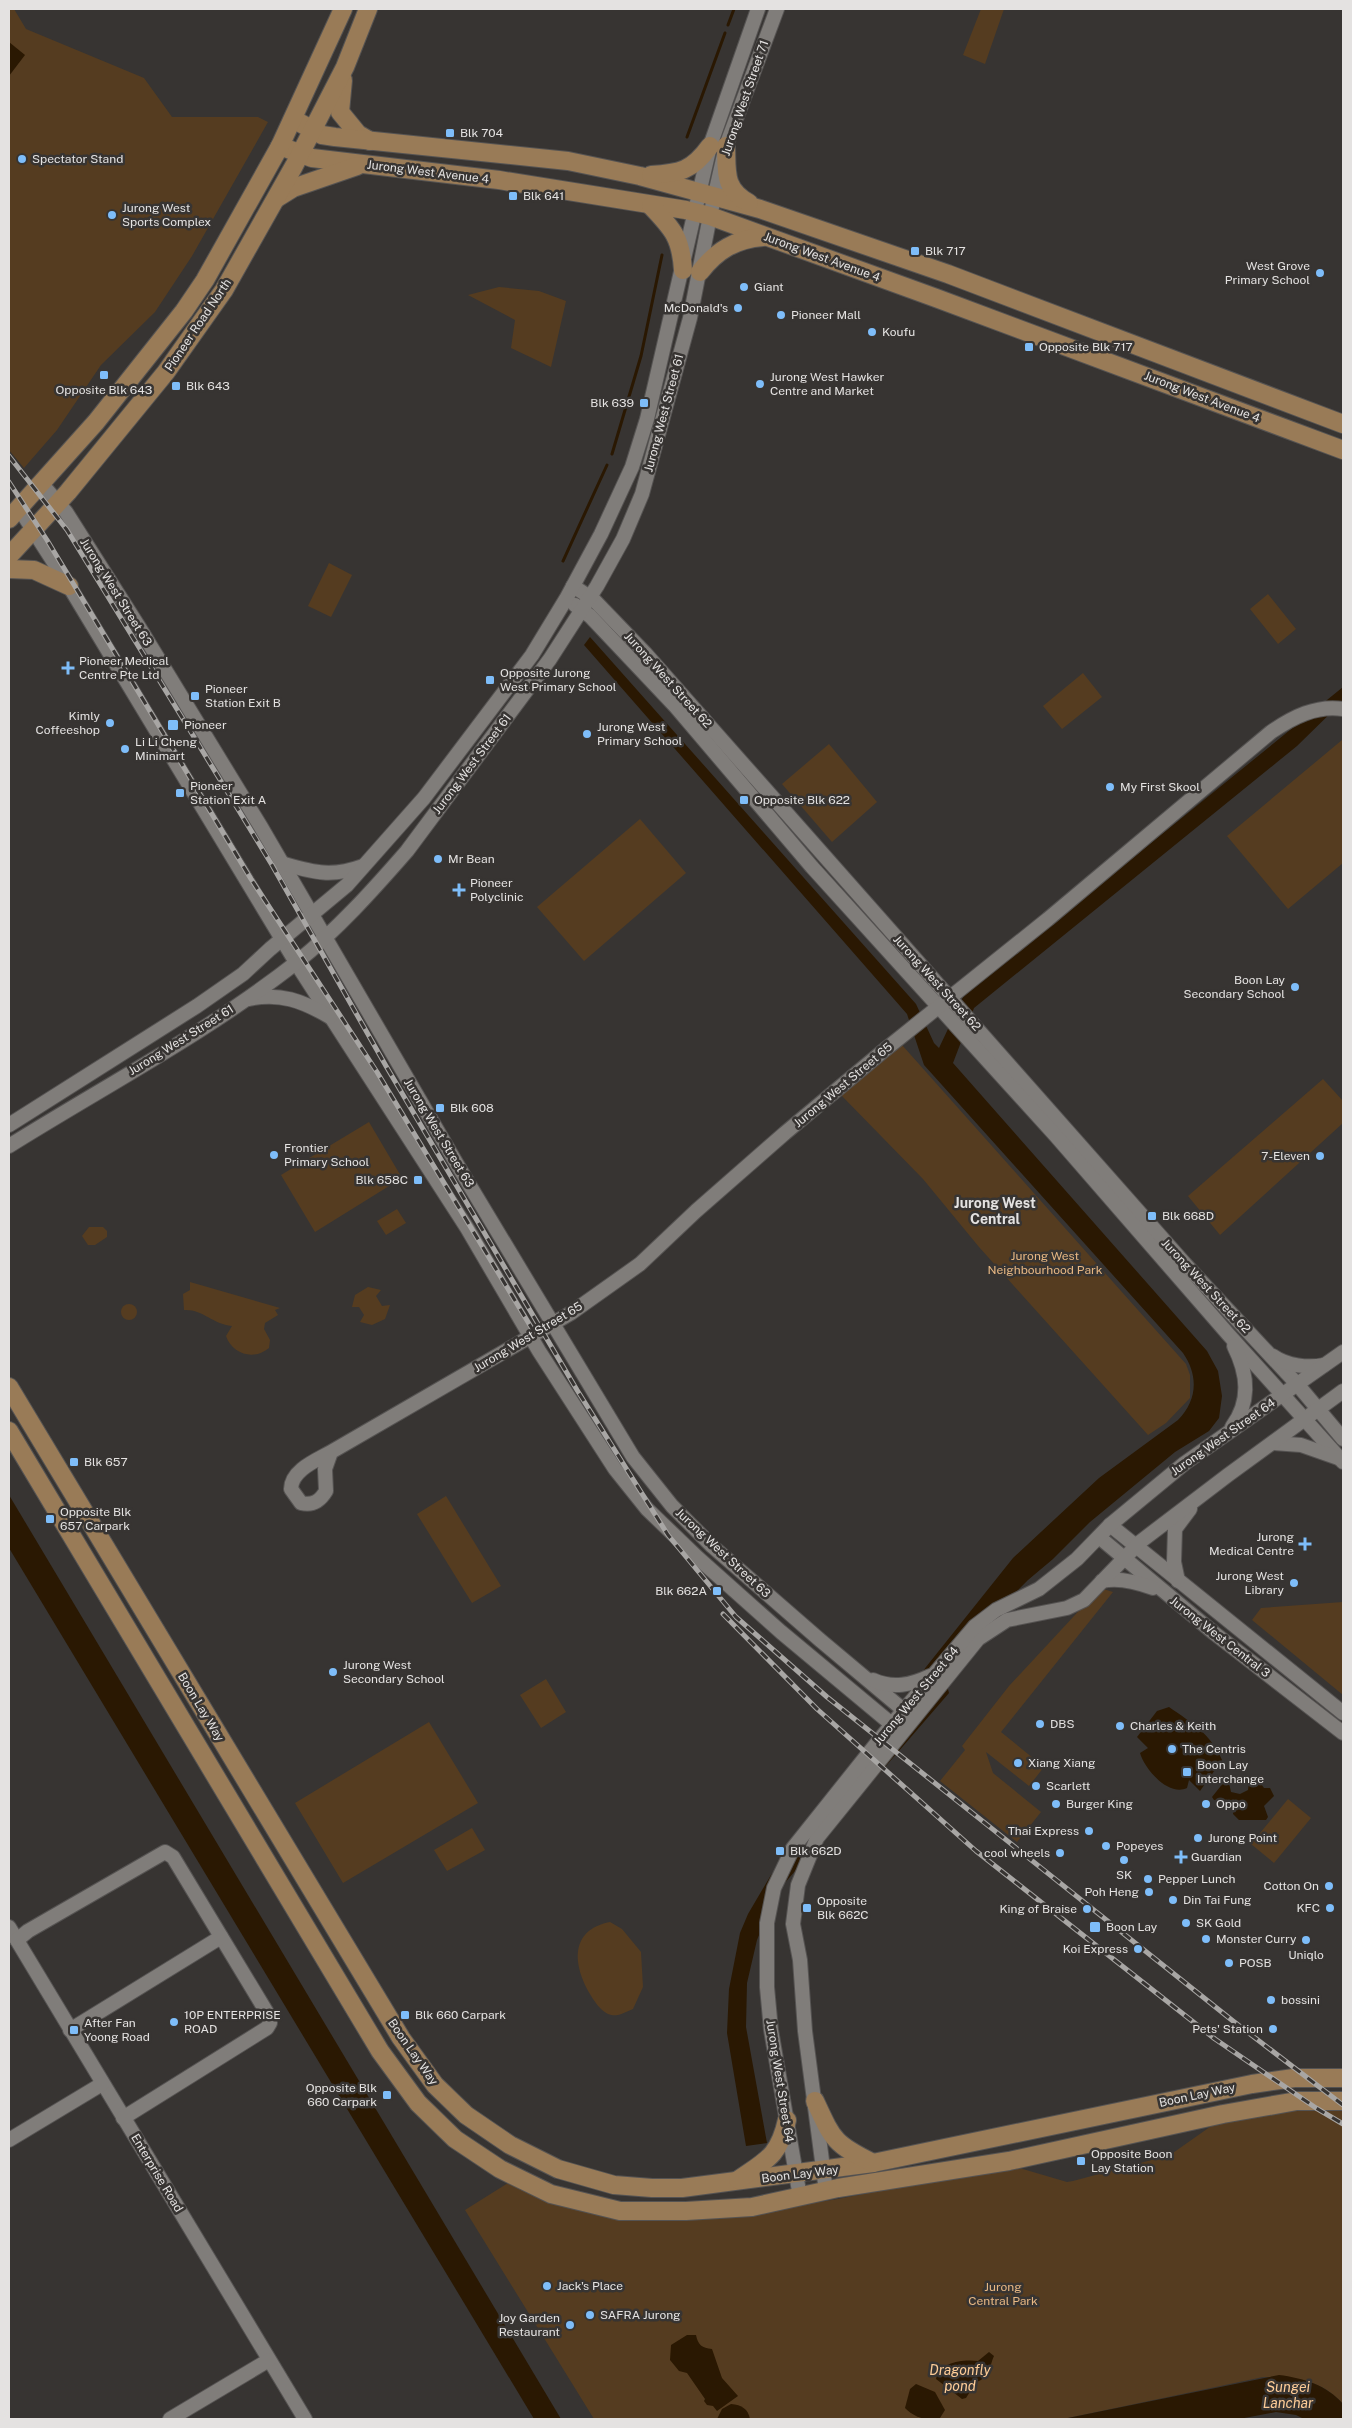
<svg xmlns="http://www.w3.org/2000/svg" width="1352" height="2428" font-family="'Public Sans',sans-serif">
<rect width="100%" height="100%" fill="#373432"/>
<g fill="#553c20">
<polygon points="9,9 14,9 26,29 144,78 172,117 258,117 268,122 192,256 155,312 101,365 57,430 24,468 9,450"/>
<polygon points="981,9 1004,9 985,64 963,55"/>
<polygon points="499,287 539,291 566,301 551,367 511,348 515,320 468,295"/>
<polygon points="329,563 352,575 331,617 308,606"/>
<polygon points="1268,594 1296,629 1278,644 1250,609"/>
<polygon points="1083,673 1102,697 1062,729 1043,706"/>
<polygon points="1342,740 1343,863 1288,909 1227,836"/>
<polygon points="829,744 877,802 832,842 782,784"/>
<polygon points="640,819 686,873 584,961 537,907"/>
<polygon points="902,1045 1186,1364 1190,1375 1190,1398 1166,1423 1148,1435 979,1247 923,1179 841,1095"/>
<polygon points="1323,1079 1343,1101 1343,1123 1220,1235 1188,1196"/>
<polygon points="369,1122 402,1178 315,1232 281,1175"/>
<polygon points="397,1209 406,1223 386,1235 377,1221"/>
<polygon points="89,1227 103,1227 107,1231 107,1237 95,1245 88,1245 82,1236"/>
<path d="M190,1282L280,1308L275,1310L278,1315L265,1323L264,1329L270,1340L269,1348C254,1361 232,1354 226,1336L232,1326C212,1324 203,1309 184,1310L183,1294L190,1290Z"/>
<polygon points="368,1287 381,1290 376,1296 382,1306 390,1305 385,1319 372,1325 360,1322 364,1315 359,1307 352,1307 355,1295"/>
<circle cx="129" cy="1312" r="8"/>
<polygon points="446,1496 501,1586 472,1603 417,1514"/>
<polygon points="1100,1588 1113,1592 1001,1732 1044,1767 1029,1786 986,1752 993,1773 1041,1812 1017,1842 940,1781 965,1750 962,1746 1009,1686"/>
<polygon points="1343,1602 1343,1695 1252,1620 1261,1608"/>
<polygon points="546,1679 566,1712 541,1728 520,1695"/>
<polygon points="429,1722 478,1803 343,1883 295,1803"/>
<polygon points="1288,1799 1311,1818 1274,1863 1251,1844"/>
<polygon points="472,1828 485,1850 447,1871 434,1850"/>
<path d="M610,1922L622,1929L641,1952L643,1987L633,2009C625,2012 617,2018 608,2014C600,2010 594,2001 590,1994C573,1965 569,1930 610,1922Z"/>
<path d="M1343,2103V2404C1321,2379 1294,2377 1263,2377L1063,2419H594L465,2210L511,2181L550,2201L750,2213L838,2199L1009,2165L1067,2182L1073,2181L1170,2155L1224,2117Z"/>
</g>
<g fill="#2a1802">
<polygon points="9,42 25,55 9,76"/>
<path d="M590,637L916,1004L934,1043L939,1048L964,995L1343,687V701L1297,746L974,1008L953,1063L1207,1351L1218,1371L1222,1396L1219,1418L1209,1431L1175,1452L1090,1522L1053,1559L1028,1580L1008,1600L946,1682L949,1693L783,1885L768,1913L757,1940L747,1983L746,2027L767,2143L746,2146L727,2033L729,1989L740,1933L748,1914L771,1875L857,1764L926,1667L1013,1558L1099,1478L1178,1420C1197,1401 1199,1376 1183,1353L924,1065L907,1014L584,645Z"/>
<polygon points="9,1495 561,2419 534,2419 9,1548"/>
<path d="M1169,1707C1192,1723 1211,1734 1222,1760L1200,1791L1189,1780L1187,1788C1168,1797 1144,1768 1140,1753L1148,1748L1137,1737L1157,1711Z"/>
<polygon points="1253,1779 1258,1780 1264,1788 1270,1788 1274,1796 1264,1806 1268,1817 1266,1820 1239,1820 1233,1814 1234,1805 1230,1801 1214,1800 1212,1797 1224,1782 1229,1783 1231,1792 1240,1794 1248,1790 1249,1782"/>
<path d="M687,2335H696C698,2345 702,2348 712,2349L722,2378L738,2396L717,2411L713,2406L707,2405L704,2401L705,2399L687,2373L679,2371L670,2360L671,2345Z"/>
<path d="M989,2352L994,2356C989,2367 990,2378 976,2382L966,2398L962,2399L936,2379C940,2362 962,2359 978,2361Z"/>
<path d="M1279,2375C1303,2378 1327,2385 1343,2404V2419H1304L1296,2415L1276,2412L1239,2419H1063Z"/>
<path d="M916,2384L935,2392L945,2410L940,2418C926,2422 914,2417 905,2408L910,2389Z"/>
<path d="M731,2404C742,2405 748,2409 750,2419H717L722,2409Z"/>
</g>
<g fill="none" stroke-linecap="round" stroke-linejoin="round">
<g stroke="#2a1802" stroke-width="3">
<polyline points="728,25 734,9"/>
<polyline points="687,137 725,33"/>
<polyline points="612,454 641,356 662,255"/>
<polyline points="563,561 607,465"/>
</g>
<defs>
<g id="minor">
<polyline points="41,483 66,512 139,627 261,827 458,1166 633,1457 672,1506 712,1546 820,1640 913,1718"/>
<polyline points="19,508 69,586 300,969 467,1228 539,1351 615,1469 647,1509 698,1558 781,1632 901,1732"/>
<polyline points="573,586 594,600 645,653 1185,1264 1297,1384 1343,1439"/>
<polyline points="575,605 590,616 676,707 812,867 1056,1136 1228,1334 1343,1462"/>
<path d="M281,863C313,872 330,878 363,866"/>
<path d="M249,999C279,992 303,1001 330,1017"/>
<polyline points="9,1125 197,1006 243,974 270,949 347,885 424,798 532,655 566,599 601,534 632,467 647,419 710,146 758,9"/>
<path d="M9,1146C105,1086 208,1032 297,962C337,930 373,890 407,851L550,659L597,586L623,539L642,494L690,318L710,216L726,146L777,9"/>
<path d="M1273,1356C1287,1366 1308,1368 1324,1365"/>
<path d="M1232,1427C1251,1401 1248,1374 1234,1346"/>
<polyline points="1273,1443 1301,1445 1338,1458"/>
<path d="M331,1452L325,1469L326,1491C320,1501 313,1506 301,1503L291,1489C291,1470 317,1460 331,1452L571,1313L640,1264L696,1211L785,1133L882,1052L1048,919L1271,732C1293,717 1316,705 1343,709"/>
<polyline points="1110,1525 1343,1713"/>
<polyline points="1099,1537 1214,1633 1343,1733"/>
<path d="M1102,1581C1119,1577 1137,1582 1153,1588"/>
<polyline points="1178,1581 1174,1562 1175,1529 1190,1509"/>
<path d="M873,1680C893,1689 911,1685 930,1676"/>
<polyline points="9,1927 305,2419"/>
<polyline points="17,1940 28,1931 165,1852 173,1857 269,2016 270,2023 267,2028 123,2118"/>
<polyline points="70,2030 221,1937"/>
<polyline points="9,2140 102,2084"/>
<polyline points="826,2191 805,2031 800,1960 793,1924 798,1885 817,1838 978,1639 1007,1620 1067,1608 1084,1600 1140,1542 1228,1475 1343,1391"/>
<polyline points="800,2197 771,2030 767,1987 767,1923 774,1888 793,1848 892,1724 975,1626 996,1610 1039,1589 1077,1559 1110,1525 1185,1463 1343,1352"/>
<polyline points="170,2419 269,2360"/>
</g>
<g id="major">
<polyline points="343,80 340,112 358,134 370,141"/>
<polyline points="293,119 322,135 335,137 568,161 640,176 760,209 948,274 1343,424"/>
<polyline points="280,146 312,158 499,180 686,210 710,216 936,298 1343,450"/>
<path d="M726,146C727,171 723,189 749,203"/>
<path d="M651,175C680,173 692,171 710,146"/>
<polyline points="277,198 293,188 357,166"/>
<path d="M651,206C673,229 681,238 683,270"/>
<path d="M700,272C717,250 736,239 763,237"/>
<polyline points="9,519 96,422 184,311 205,280 280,146 343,9"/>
<polyline points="9,556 68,492 166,372 224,290 294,166 345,67 368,9"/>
<polyline points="9,569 34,570 69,586"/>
<polyline points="9,1387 401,2038 435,2085 466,2115 510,2145 558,2169 614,2185 652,2188 682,2188 873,2163 1252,2084 1294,2078 1343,2078"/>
<polyline points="9,1431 380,2051 418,2103 455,2139 500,2169 551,2194 620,2211 686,2211 752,2207 838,2188 1009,2161 1223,2114 1297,2101 1343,2101"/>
<path d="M815,2101C833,2140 834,2144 873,2163"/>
<path d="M738,2180C767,2160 779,2156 787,2120"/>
</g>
</defs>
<use href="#minor" stroke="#555352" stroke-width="16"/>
<use href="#major" stroke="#555352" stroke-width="20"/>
<use href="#minor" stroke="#807d7a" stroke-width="14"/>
<use href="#major" stroke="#997b57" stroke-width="18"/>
<defs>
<g id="rail">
<polyline points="9,456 67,530 183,719 272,865 386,1066 577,1390 668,1535 736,1617 827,1697 1233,2021 1343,2105"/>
<polyline points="9,482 47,540 251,879 377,1072 534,1332"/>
<polyline points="723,1614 817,1709 976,1851 1215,2039 1316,2108 1343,2124"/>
</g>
</defs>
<use href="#rail" stroke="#a8a6a4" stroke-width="5"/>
<use href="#rail" stroke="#373432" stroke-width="3" stroke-dasharray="9" stroke-linecap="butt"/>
</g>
<g fill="#7ebdf9" stroke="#373432" stroke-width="2">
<rect x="445" y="128" width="10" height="10" rx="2.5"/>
<circle cx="22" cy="159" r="5"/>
<rect x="508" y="191" width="10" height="10" rx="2.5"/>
<circle cx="112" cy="215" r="5"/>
<rect x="910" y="246" width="10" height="10" rx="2.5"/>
<circle cx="1320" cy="273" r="5"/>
<circle cx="744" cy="287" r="5"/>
<circle cx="738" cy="308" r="5"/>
<circle cx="781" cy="315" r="5"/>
<circle cx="872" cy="332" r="5"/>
<rect x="1024" y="342" width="10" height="10" rx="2.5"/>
<rect x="99" y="370" width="10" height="10" rx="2.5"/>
<circle cx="760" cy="384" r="5"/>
<rect x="171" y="381" width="10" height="10" rx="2.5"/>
<rect x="639" y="398" width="10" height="10" rx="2.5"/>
<path d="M65.5 660.5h5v5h5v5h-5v5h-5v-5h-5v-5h5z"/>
<rect x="485" y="675" width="10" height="10" rx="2.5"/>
<rect x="190" y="691" width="10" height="10" rx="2.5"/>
<circle cx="110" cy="723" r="5"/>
<rect x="167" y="719" width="12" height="12" rx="2.5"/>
<circle cx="587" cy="734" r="5"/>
<circle cx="125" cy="749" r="5"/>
<circle cx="1110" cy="787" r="5"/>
<rect x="175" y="788" width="10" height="10" rx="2.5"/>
<rect x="739" y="795" width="10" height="10" rx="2.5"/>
<circle cx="438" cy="859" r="5"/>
<path d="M456.5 882.5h5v5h5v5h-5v5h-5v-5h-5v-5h5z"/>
<circle cx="1295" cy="987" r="5"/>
<rect x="435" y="1103" width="10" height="10" rx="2.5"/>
<circle cx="274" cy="1155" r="5"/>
<circle cx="1320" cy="1156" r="5"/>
<rect x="413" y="1175" width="10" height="10" rx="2.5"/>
<rect x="1147" y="1211" width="10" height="10" rx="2.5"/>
<rect x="69" y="1457" width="10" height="10" rx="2.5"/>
<rect x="45" y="1514" width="10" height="10" rx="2.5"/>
<path d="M1302.5 1536.5h5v5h5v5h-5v5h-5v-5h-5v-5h5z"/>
<circle cx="1294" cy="1583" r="5"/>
<rect x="712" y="1586" width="10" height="10" rx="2.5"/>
<circle cx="333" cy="1672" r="5"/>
<circle cx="1040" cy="1724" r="5"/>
<circle cx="1120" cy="1726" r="5"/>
<circle cx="1172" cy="1749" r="5"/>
<circle cx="1018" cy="1763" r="5"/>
<rect x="1182" y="1767" width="10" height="10" rx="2.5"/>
<circle cx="1036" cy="1786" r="5"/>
<circle cx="1056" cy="1804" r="5"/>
<circle cx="1206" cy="1804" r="5"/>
<circle cx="1089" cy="1831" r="5"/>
<circle cx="1198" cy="1838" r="5"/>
<circle cx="1106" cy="1846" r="5"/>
<rect x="775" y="1846" width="10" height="10" rx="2.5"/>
<circle cx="1060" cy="1853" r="5"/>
<path d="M1178.5 1849.5h5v5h5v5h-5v5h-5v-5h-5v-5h5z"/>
<circle cx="1124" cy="1860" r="5"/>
<circle cx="1148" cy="1879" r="5"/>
<circle cx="1329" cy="1886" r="5"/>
<circle cx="1149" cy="1892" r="5"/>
<circle cx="1173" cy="1900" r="5"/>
<rect x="802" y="1903" width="10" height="10" rx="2.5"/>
<circle cx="1330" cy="1908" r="5"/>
<circle cx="1087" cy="1909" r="5"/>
<circle cx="1186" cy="1923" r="5"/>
<rect x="1089" y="1921" width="12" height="12" rx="2.5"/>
<circle cx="1206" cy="1939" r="5"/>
<circle cx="1306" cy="1940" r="5"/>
<circle cx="1138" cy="1949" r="5"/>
<circle cx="1229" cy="1963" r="5"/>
<circle cx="1271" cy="2000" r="5"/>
<rect x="400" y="2010" width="10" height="10" rx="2.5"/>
<circle cx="174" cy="2022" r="5"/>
<circle cx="1273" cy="2029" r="5"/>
<rect x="69" y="2025" width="10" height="10" rx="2.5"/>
<rect x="382" y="2090" width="10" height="10" rx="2.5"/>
<rect x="1076" y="2156" width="10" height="10" rx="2.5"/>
<circle cx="547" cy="2286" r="5"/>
<circle cx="590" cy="2315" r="5"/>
<circle cx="570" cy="2325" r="5"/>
</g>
<g text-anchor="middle" stroke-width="5" stroke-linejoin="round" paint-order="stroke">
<g font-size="12" fill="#e4e2e1" stroke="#373432">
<text transform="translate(745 98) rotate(-71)" y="4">Jurong West Street 71</text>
<text transform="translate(428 172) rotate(7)" y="4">Jurong West Avenue 4</text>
<text transform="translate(822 257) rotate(20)" y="4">Jurong West Avenue 4</text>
<text transform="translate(198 325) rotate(-56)" y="4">Pioneer Road North</text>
<text transform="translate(1202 397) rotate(21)" y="4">Jurong West Avenue 4</text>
<text transform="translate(664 413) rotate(-75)" y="4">Jurong West Street 61</text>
<text transform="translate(116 592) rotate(58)" y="4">Jurong West Street 63</text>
<text transform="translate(668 680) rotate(48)" y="4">Jurong West Street 62</text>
<text transform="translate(472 764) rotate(-53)" y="4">Jurong West Street 61</text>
<text transform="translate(937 983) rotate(48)" y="4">Jurong West Street 62</text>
<text transform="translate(181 1040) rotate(-32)" y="4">Jurong West Street 61</text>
<text transform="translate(843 1085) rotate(-40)" y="4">Jurong West Street 65</text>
<text transform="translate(439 1133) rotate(59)" y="4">Jurong West Street 63</text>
<text transform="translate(1206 1286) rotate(47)" y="4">Jurong West Street 62</text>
<text transform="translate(528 1337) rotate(-31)" y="4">Jurong West Street 65</text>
<text transform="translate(1223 1437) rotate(-35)" y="4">Jurong West Street 64</text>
<text transform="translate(723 1553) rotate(43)" y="4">Jurong West Street 63</text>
<text transform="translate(1220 1637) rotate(38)" y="4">Jurong West Central 3</text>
<text transform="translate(916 1696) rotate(-50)" y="4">Jurong West Street 64</text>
<text transform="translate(201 1707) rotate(59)" y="4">Boon Lay Way</text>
<text transform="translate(413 2052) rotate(55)" y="4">Boon Lay Way</text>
<text transform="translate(780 2081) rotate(81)" y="4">Jurong West Street 64</text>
<text transform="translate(1197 2095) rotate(-12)" y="4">Boon Lay Way</text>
<text transform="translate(157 2173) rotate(59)" y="4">Enterprise Road</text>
<text transform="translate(800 2174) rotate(-7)" y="4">Boon Lay Way</text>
</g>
<g font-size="12" fill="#e4e2e1" stroke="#373432" text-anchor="start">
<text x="460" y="137">Blk 704</text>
<text x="32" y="163">Spectator Stand</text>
<text x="523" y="200">Blk 641</text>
<text x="122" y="212">Jurong West<tspan x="122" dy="14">Sports Complex</tspan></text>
<text x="925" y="255">Blk 717</text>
<text x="1310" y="270" text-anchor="end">West Grove<tspan x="1310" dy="14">Primary School</tspan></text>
<text x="754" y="291">Giant</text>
<text x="728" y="312" text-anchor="end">McDonald's</text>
<text x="791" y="319">Pioneer Mall</text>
<text x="882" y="336">Koufu</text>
<text x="1039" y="351">Opposite Blk 717</text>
<text x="770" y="381">Jurong West Hawker<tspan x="770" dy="14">Centre and Market</tspan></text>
<text x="186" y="390">Blk 643</text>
<text x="104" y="394" text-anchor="middle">Opposite Blk 643</text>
<text x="634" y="407" text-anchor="end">Blk 639</text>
<text x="79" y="665">Pioneer Medical<tspan x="79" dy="14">Centre Pte Ltd</tspan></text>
<text x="500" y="677">Opposite Jurong<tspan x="500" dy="14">West Primary School</tspan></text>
<text x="205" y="693">Pioneer<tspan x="205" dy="14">Station Exit B</tspan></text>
<text x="100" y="720" text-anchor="end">Kimly<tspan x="100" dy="14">Coffeeshop</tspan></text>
<text x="184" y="729">Pioneer</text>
<text x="597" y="731">Jurong West<tspan x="597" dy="14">Primary School</tspan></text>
<text x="135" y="746">Li Li Cheng<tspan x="135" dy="14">Minimart</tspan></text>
<text x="190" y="790">Pioneer<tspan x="190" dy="14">Station Exit A</tspan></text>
<text x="1120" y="791">My First Skool</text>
<text x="754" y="804">Opposite Blk 622</text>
<text x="448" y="863">Mr Bean</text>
<text x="470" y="887">Pioneer<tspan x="470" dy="14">Polyclinic</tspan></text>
<text x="1285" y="984" text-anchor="end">Boon Lay<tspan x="1285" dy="14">Secondary School</tspan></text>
<text x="450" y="1112">Blk 608</text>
<text x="284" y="1152">Frontier<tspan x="284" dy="14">Primary School</tspan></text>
<text x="1310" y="1160" text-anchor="end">7-Eleven</text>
<text x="408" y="1184" text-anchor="end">Blk 658C</text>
<text x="1162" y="1220">Blk 668D</text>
<text x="84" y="1466">Blk 657</text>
<text x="60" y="1516">Opposite Blk<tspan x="60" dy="14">657 Carpark</tspan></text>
<text x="1294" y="1541" text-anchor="end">Jurong<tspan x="1294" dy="14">Medical Centre</tspan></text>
<text x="1284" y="1580" text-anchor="end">Jurong West<tspan x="1284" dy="14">Library</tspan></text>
<text x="707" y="1595" text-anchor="end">Blk 662A</text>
<text x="343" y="1669">Jurong West<tspan x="343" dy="14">Secondary School</tspan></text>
<text x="1050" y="1728">DBS</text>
<text x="1130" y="1730">Charles &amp; Keith</text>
<text x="1182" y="1753">The Centris</text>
<text x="1028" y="1767">Xiang Xiang</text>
<text x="1197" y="1769">Boon Lay<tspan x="1197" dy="14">Interchange</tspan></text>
<text x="1046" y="1790">Scarlett</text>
<text x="1066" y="1808">Burger King</text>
<text x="1216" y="1808">Oppo</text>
<text x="1079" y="1835" text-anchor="end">Thai Express</text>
<text x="1208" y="1842">Jurong Point</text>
<text x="1116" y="1850">Popeyes</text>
<text x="790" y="1855">Blk 662D</text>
<text x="1050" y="1857" text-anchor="end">cool wheels</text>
<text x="1191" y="1861">Guardian</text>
<text x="1124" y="1879" text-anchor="middle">SK</text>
<text x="1158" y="1883">Pepper Lunch</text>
<text x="1319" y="1890" text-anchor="end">Cotton On</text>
<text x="1139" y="1896" text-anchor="end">Poh Heng</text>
<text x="1183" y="1904">Din Tai Fung</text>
<text x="817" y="1905">Opposite<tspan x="817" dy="14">Blk 662C</tspan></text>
<text x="1320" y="1912" text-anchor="end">KFC</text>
<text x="1077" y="1913" text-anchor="end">King of Braise</text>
<text x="1196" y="1927">SK Gold</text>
<text x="1106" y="1931">Boon Lay</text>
<text x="1216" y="1943">Monster Curry</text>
<text x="1128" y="1953" text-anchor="end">Koi Express</text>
<text x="1306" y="1959" text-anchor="middle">Uniqlo</text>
<text x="1239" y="1967">POSB</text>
<text x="1281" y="2004">bossini</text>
<text x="184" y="2019">10P ENTERPRISE<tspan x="184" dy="14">ROAD</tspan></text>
<text x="415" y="2019">Blk 660 Carpark</text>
<text x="84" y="2027">After Fan<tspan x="84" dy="14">Yoong Road</tspan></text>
<text x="1263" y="2033" text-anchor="end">Pets' Station</text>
<text x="377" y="2092" text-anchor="end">Opposite Blk<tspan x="377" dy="14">660 Carpark</tspan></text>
<text x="1091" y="2158">Opposite Boon<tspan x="1091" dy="14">Lay Station</tspan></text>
<text x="557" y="2290">Jack's Place</text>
<text x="600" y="2319">SAFRA Jurong</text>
<text x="560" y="2322" text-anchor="end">Joy Garden<tspan x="560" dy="14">Restaurant</tspan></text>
</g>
<g font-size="12" fill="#e7b783" stroke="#373432">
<text x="1045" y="1260">Jurong West<tspan x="1045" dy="14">Neighbourhood Park</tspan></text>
<text x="1003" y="2291">Jurong<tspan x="1003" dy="14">Central Park</tspan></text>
</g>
<g font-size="14" font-weight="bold" fill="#e4e2e1" stroke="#373432">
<text x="995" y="1208">Jurong West<tspan x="995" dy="16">Central</tspan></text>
</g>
<g font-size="14" font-style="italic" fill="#fdcc97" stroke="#373432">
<text x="960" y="2375">Dragonfly<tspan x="960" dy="16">pond</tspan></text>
<text x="1288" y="2392">Sungei<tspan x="1288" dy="16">Lanchar</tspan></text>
</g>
</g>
<rect width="1352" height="2428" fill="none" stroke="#e4e2e1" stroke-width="20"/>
</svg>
